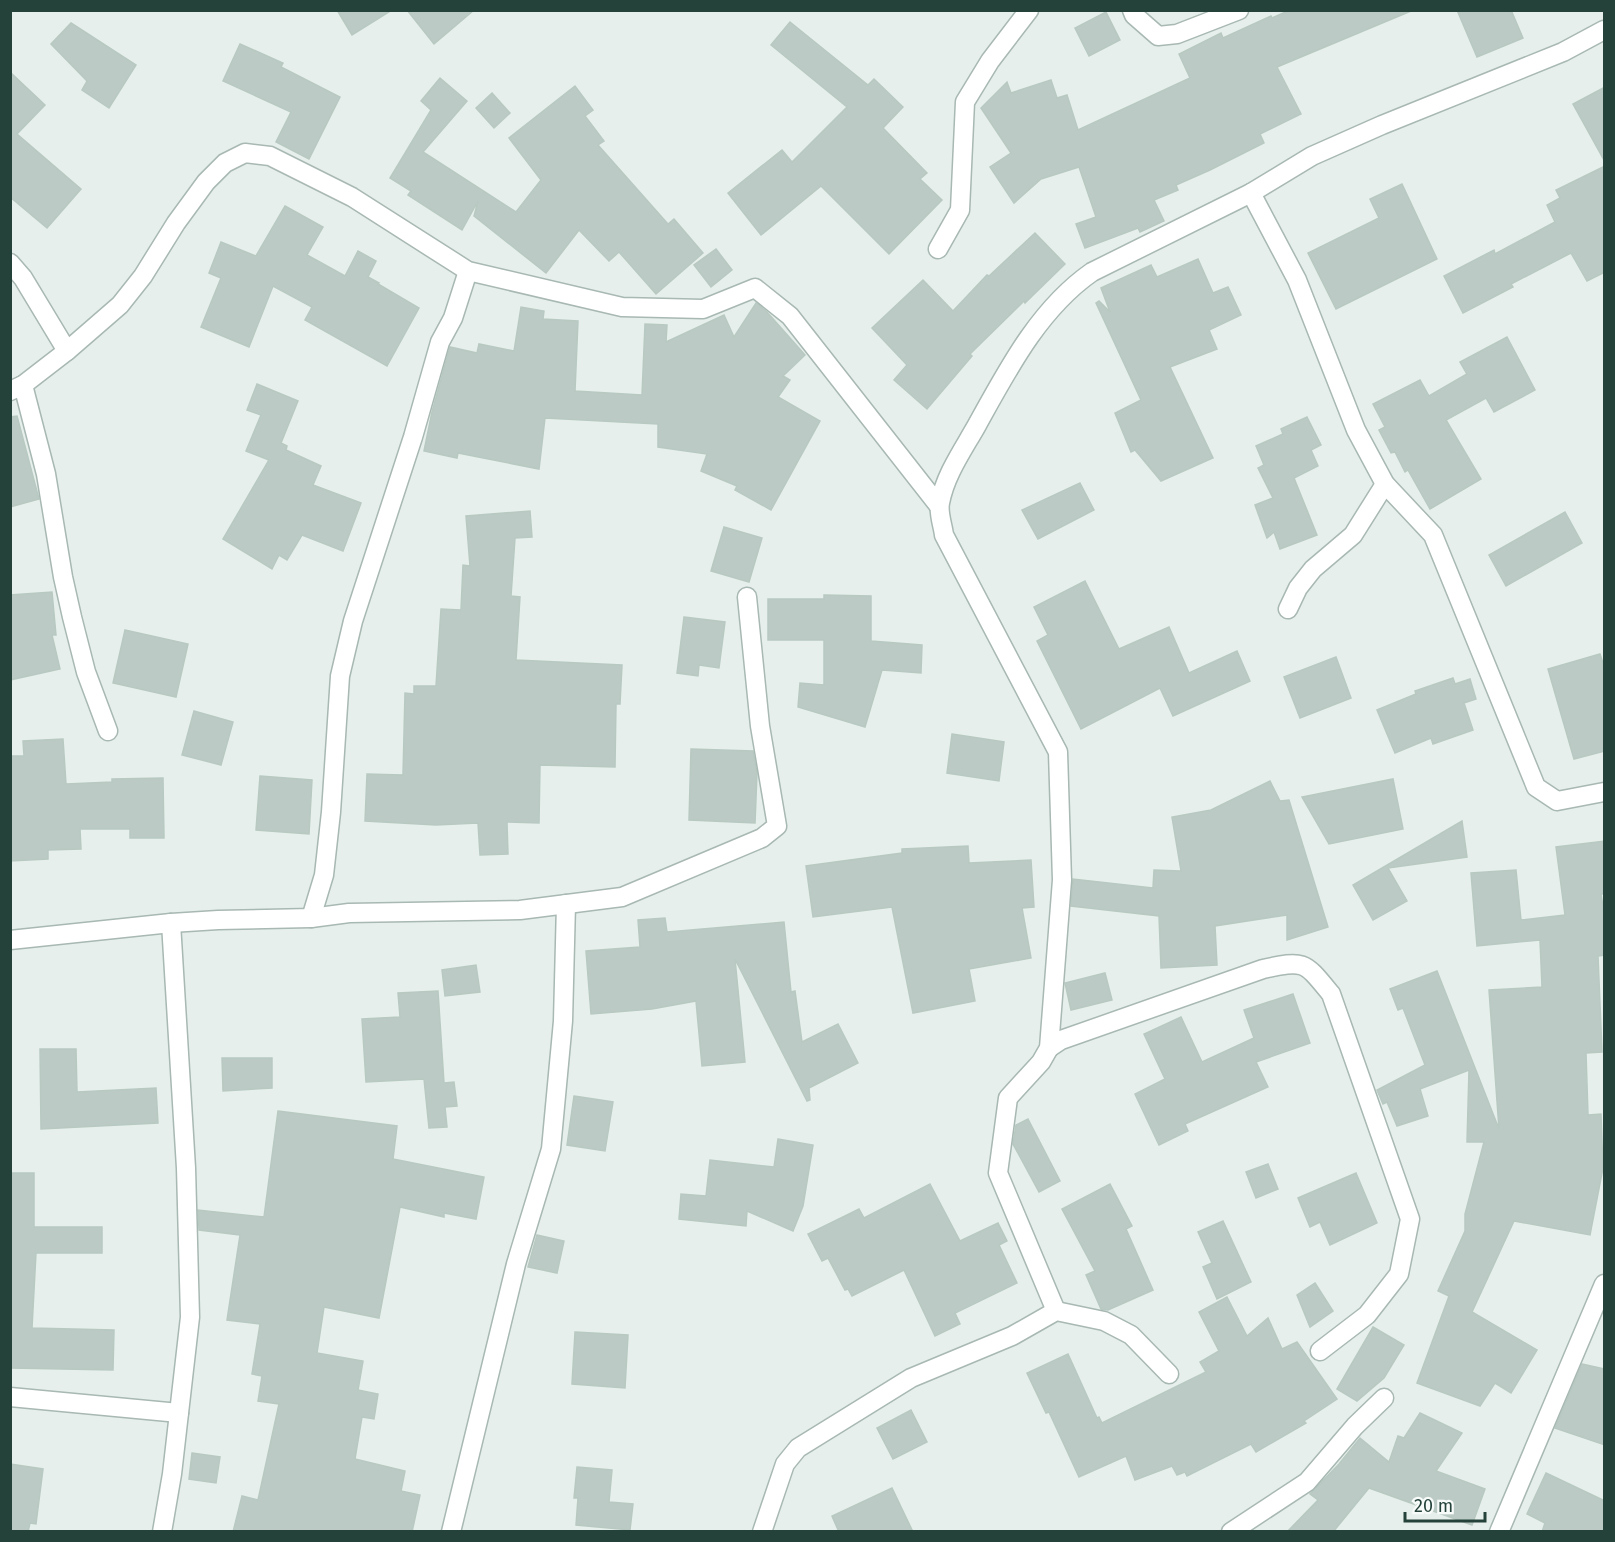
<svg xmlns="http://www.w3.org/2000/svg" width="1615" height="1542" font-family="'Fira Sans',sans-serif">
<rect width="100%" height="100%" fill="#e6efeb"/>
<g fill="#bbcac4" stroke="#b8c9c2" stroke-width="1.5">
<polygon points="337,10 392,10 352,35"/>
<polygon points="407,10 474,10 434,44"/>
<polygon points="1290,10 1411,11 1277,67 1301,114 1260,134 1264,143 1210,170 1176,185 1178,190 1154,200 1164,221 1140,232 1138,228 1085,248 1076,224 1096,217 1079,167 1041,179 1014,203 990,167 1011,153 981,108 1007,82 1011,93 1051,80 1057,98 1067,95 1078,130 1190,78 1179,54 1221,33 1223,38 1271,16 1272,18"/>
<polygon points="1457,10 1511,10 1523,38 1477,57"/>
<polygon points="1106,12 1120,40 1089,56 1075,28"/>
<polygon points="790,22 868,85 874,79 903,107 883,128 927,173 920,179 942,200 889,254 821,186 761,235 728,193 782,150 792,162 847,107 771,45"/>
<polygon points="71,23 136,65 109,108 82,90 87,81 51,44"/>
<polygon points="240,44 283,63 281,67 340,97 309,159 276,142 291,112 223,81"/>
<polygon points="10,72 45,105 17,134 81,189 47,228 10,197"/>
<polygon points="440,78 467,101 423,152 516,212 541,180 509,138 575,86 593,110 585,116 604,141 598,145 668,224 674,219 703,253 656,294 619,252 609,261 579,230 546,273 474,216 478,201 462,230 408,195 411,191 390,178 431,110 421,101"/>
<polygon points="1605,87 1605,162 1573,104"/>
<polygon points="492,93 510,113 494,128 476,108"/>
<polygon points="1605,166 1605,272 1587,281 1571,253 1511,284 1513,287 1463,313 1444,276 1494,250 1495,254 1555,222 1547,205 1560,198 1556,190"/>
<polygon points="1402,184 1437,259 1336,309 1308,253 1379,218 1370,199"/>
<polygon points="285,206 323,227 307,255 345,276 358,251 376,261 368,277 379,283 378,284 419,308 387,366 305,320 312,307 273,286 249,347 201,327 221,278 209,273 221,242 256,256"/>
<polygon points="1035,233 1065,264 1025,303 1024,301 970,354 972,356 927,409 894,380 907,365 872,328 923,280 953,311 987,275 989,276"/>
<polygon points="716,249 732,270 711,287 694,265"/>
<polygon points="1198,259 1213,293 1228,287 1241,315 1209,330 1217,349 1170,367 1213,458 1161,481 1135,450 1131,452 1115,413 1141,400 1096,303 1099,301 1110,312 1101,288 1151,265 1157,277"/>
<polygon points="756,303 767,312 805,355 783,376 790,380 778,397 820,421 771,510 735,490 737,486 701,471 707,454 658,447 658,424 545,418 539,469 458,453 457,458 424,451 432,412 450,347 477,353 479,344 514,351 521,307 544,311 543,319 578,321 575,391 642,395 645,324 667,325 666,342 724,315 734,337"/>
<polygon points="1507,337 1535,390 1494,412 1486,398 1446,420 1481,479 1430,509 1408,470 1405,472 1395,452 1391,453 1379,430 1385,427 1373,404 1420,380 1429,396 1467,374 1460,362"/>
<polygon points="257,384 298,401 281,443 287,446 286,450 321,466 313,485 361,503 343,551 302,535 287,560 279,555 272,569 223,539 269,460 246,451 261,415 247,410"/>
<polygon points="17,416 39,499 10,507 10,417"/>
<polygon points="1307,417 1321,445 1311,450 1318,466 1294,478 1317,535 1280,549 1274,532 1267,538 1255,505 1273,498 1258,468 1264,465 1256,446 1283,434 1281,429"/>
<polygon points="1080,483 1094,510 1038,539 1022,510"/>
<polygon points="530,511 532,537 515,538 511,596 520,597 516,660 622,665 620,704 616,704 615,767 540,765 539,823 507,822 508,854 480,855 478,823 436,825 365,821 367,774 403,775 405,693 414,694 414,686 436,686 441,609 461,610 463,565 470,566 466,516"/>
<polygon points="1565,512 1582,543 1506,586 1489,555"/>
<polygon points="724,527 762,538 749,582 711,571"/>
<polygon points="1085,581 1119,649 1169,627 1189,673 1237,651 1250,681 1173,716 1160,688 1081,729 1037,641 1048,635 1034,607"/>
<polygon points="52,592 56,635 52,635 60,669 10,680 10,595"/>
<polygon points="824,595 871,596 871,641 922,645 921,673 882,670 865,727 798,707 800,683 824,685 824,640 768,640 768,599 824,599"/>
<polygon points="684,617 725,622 719,668 699,665 698,676 677,673"/>
<polygon points="125,630 188,644 176,697 113,683"/>
<polygon points="1600,654 1605,669 1605,751 1574,759 1548,669"/>
<polygon points="1336,657 1351,698 1300,718 1284,677"/>
<polygon points="1453,678 1455,684 1470,679 1476,699 1464,703 1473,730 1433,744 1431,738 1395,753 1377,710 1416,694 1415,691"/>
<polygon points="194,711 233,722 221,765 182,755"/>
<polygon points="952,734 1004,742 999,781 947,773"/>
<polygon points="63,739 66,784 112,782 112,779 163,778 164,838 130,838 130,829 80,829 81,849 48,850 48,859 10,861 10,756 24,756 23,741"/>
<polygon points="691,749 753,751 757,773 755,823 689,820"/>
<polygon points="260,776 312,780 309,834 256,830"/>
<polygon points="1393,779 1403,829 1329,844 1302,797"/>
<polygon points="1270,781 1280,801 1289,800 1328,927 1287,940 1287,915 1215,926 1217,965 1161,968 1159,916 1071,906 1073,879 1153,888 1154,870 1181,871 1172,817 1211,810"/>
<polygon points="1462,821 1467,857 1388,868 1407,901 1373,920 1353,885"/>
<polygon points="1605,841 1605,894 1601,894 1605,919 1605,955 1598,956 1602,1052 1586,1053 1588,1115 1601,1114 1603,1168 1590,1235 1514,1221 1472,1312 1537,1350 1511,1393 1495,1383 1480,1406 1417,1383 1449,1296 1438,1291 1465,1231 1465,1214 1484,1142 1467,1142 1469,1070 1420,1089 1428,1116 1397,1126 1387,1102 1383,1104 1377,1090 1425,1065 1403,1008 1398,1010 1390,989 1437,971 1499,1129 1489,990 1542,987 1540,940 1477,946 1471,873 1516,870 1521,920 1565,915 1556,847"/>
<polygon points="968,846 969,863 1031,860 1034,907 1022,908 1031,958 969,969 975,1001 913,1013 892,907 813,917 806,866 902,853 902,849"/>
<polygon points="665,918 667,932 784,922 791,992 795,991 802,1042 838,1024 858,1063 809,1088 810,1100 807,1101 735,959 745,1062 702,1066 696,1001 652,1009 591,1014 586,951 640,947 638,920"/>
<polygon points="476,965 480,992 445,996 442,970"/>
<polygon points="1105,973 1112,1000 1071,1010 1065,983"/>
<polygon points="438,991 444,1083 454,1082 457,1106 445,1107 447,1127 429,1128 424,1079 366,1082 362,1019 400,1017 398,993"/>
<polygon points="1293,994 1310,1043 1256,1062 1268,1087 1185,1124 1188,1131 1159,1145 1135,1094 1165,1079 1144,1034 1181,1017 1202,1062 1254,1038 1244,1010"/>
<polygon points="40,1049 76,1049 77,1092 156,1088 158,1123 41,1129"/>
<polygon points="222,1058 272,1058 272,1088 223,1091"/>
<polygon points="574,1096 613,1102 605,1151 567,1145"/>
<polygon points="278,1111 397,1126 393,1159 484,1177 476,1219 444,1213 444,1217 400,1207 379,1318 324,1307 317,1353 363,1361 358,1390 378,1394 374,1419 362,1417 355,1459 405,1471 401,1491 420,1495 412,1532 233,1532 242,1496 258,1500 279,1404 258,1401 262,1376 252,1374 260,1324 227,1320 240,1235 199,1230 198,1210 264,1217"/>
<polygon points="1028,1119 1060,1181 1039,1192 1013,1144 1016,1125"/>
<polygon points="778,1139 813,1145 803,1206 793,1231 747,1211 746,1226 679,1219 681,1194 706,1196 710,1160 774,1167"/>
<polygon points="1268,1164 1278,1189 1256,1198 1246,1172"/>
<polygon points="10,1173 34,1173 34,1227 102,1227 102,1253 36,1253 32,1328 114,1330 113,1370 10,1368"/>
<polygon points="1356,1173 1377,1223 1330,1245 1320,1222 1310,1227 1298,1198"/>
<polygon points="930,1184 960,1241 998,1223 1007,1241 999,1245 1017,1283 955,1313 960,1324 935,1336 904,1270 852,1296 848,1289 845,1290 828,1258 822,1261 808,1234 859,1209 864,1218"/>
<polygon points="1110,1184 1132,1226 1126,1229 1153,1290 1108,1310 1101,1309 1086,1275 1095,1271 1062,1209"/>
<polygon points="1223,1221 1251,1282 1217,1299 1203,1267 1212,1263 1198,1232"/>
<polygon points="537,1235 564,1241 557,1273 528,1267"/>
<polygon points="1315,1283 1333,1311 1310,1327 1297,1295"/>
<polygon points="1227,1297 1247,1336 1268,1318 1282,1349 1297,1342 1337,1399 1304,1421 1306,1423 1256,1452 1251,1444 1187,1476 1185,1472 1177,1475 1172,1466 1135,1480 1126,1456 1079,1477 1049,1412 1046,1413 1027,1373 1068,1354 1097,1418 1099,1417 1102,1423 1206,1372 1200,1362 1219,1351 1199,1312"/>
<polygon points="1373,1327 1404,1345 1384,1378 1357,1401 1337,1389"/>
<polygon points="575,1332 628,1335 625,1388 572,1384"/>
<polygon points="1582,1364 1605,1369 1605,1445 1555,1428"/>
<polygon points="911,1410 927,1442 893,1459 877,1428"/>
<polygon points="1420,1413 1462,1433 1436,1471 1485,1489 1472,1525 1369,1488 1333,1532 1287,1532 1318,1500 1310,1494 1339,1464 1360,1438 1389,1462 1398,1436 1404,1438"/>
<polygon points="192,1453 220,1457 216,1483 189,1479"/>
<polygon points="10,1464 43,1469 36,1524 30,1523 28,1532 10,1532"/>
<polygon points="577,1467 612,1470 609,1502 633,1504 630,1530 576,1525 578,1498 574,1498"/>
<polygon points="1546,1473 1605,1501 1605,1532 1542,1532 1545,1523 1527,1514"/>
<polygon points="892,1488 913,1532 839,1532 832,1516"/>
</g>
<g fill="none" stroke-linecap="round" stroke-linejoin="round">
<defs>
<g id="minor">
<polyline points="1132,10 1134,15 1158,36 1177,34 1239,10"/>
<polyline points="1251,193 1297,280 1356,430 1385,484 1433,535 1536,787 1557,801 1604,792"/>
<polyline points="938,249 960,210 965,102 990,61 1029,10"/>
<polyline points="10,263 23,278 67,351"/>
<polyline points="23,385 46,474 63,577 72,617 86,672 108,731"/>
<polyline points="10,391 23,385 67,351 120,305 143,276 176,223 206,182 225,163 245,153 270,156 352,197 468,271 622,307 703,309 755,288 790,316 939,506"/>
<polyline points="1288,609 1298,588 1313,569 1353,535 1385,484"/>
<polyline points="311,918 324,875 331,812 340,676 353,621 413,437 440,342 453,318 468,271"/>
<polyline points="10,940 171,923 218,920 311,918 349,913 520,910 622,897 762,838 777,826 760,726 747,597"/>
<path d="M1049,1048L1061,1040L1263,969C1305,960 1304,961 1331,994L1410,1219L1399,1274L1367,1315L1320,1351"/>
<path d="M1056,1311L998,1173L1008,1098L1041,1062L1049,1048L1062,880L1058,752L944,535C943,526 938,513 940,503C945,475 963,450 977,425C1008,369 1039,309 1092,272L1251,193L1312,156L1382,125L1563,52L1604,30"/>
<polyline points="10,1397 179,1413"/>
<polyline points="162,1532 172,1474 190,1317 186,1168 171,923"/>
<polyline points="451,1532 516,1264 551,1149 563,1021 566,904"/>
<polyline points="762,1532 785,1464 798,1448 911,1378 1012,1336 1056,1311 1104,1321 1131,1335 1169,1374"/>
<polyline points="1231,1532 1307,1482 1355,1426 1384,1398"/>
<polyline points="1499,1532 1604,1284"/>
</g>
</defs>
<use href="#minor" stroke="#a8b8b2" stroke-width="21"/>
<use href="#minor" stroke="#fff" stroke-width="18"/>
</g>
<rect width="1615" height="1542" fill="none" stroke="#24423a" stroke-width="24"/>
<path d="M1405 1512v9h80v-9" fill="none" stroke="#24423a" stroke-width="3"/>
<text x="1414" y="1512" font-size="18" fill="#24423a" stroke="#f7fbf9" stroke-width="4.5" paint-order="stroke">20 m</text>
</svg>
